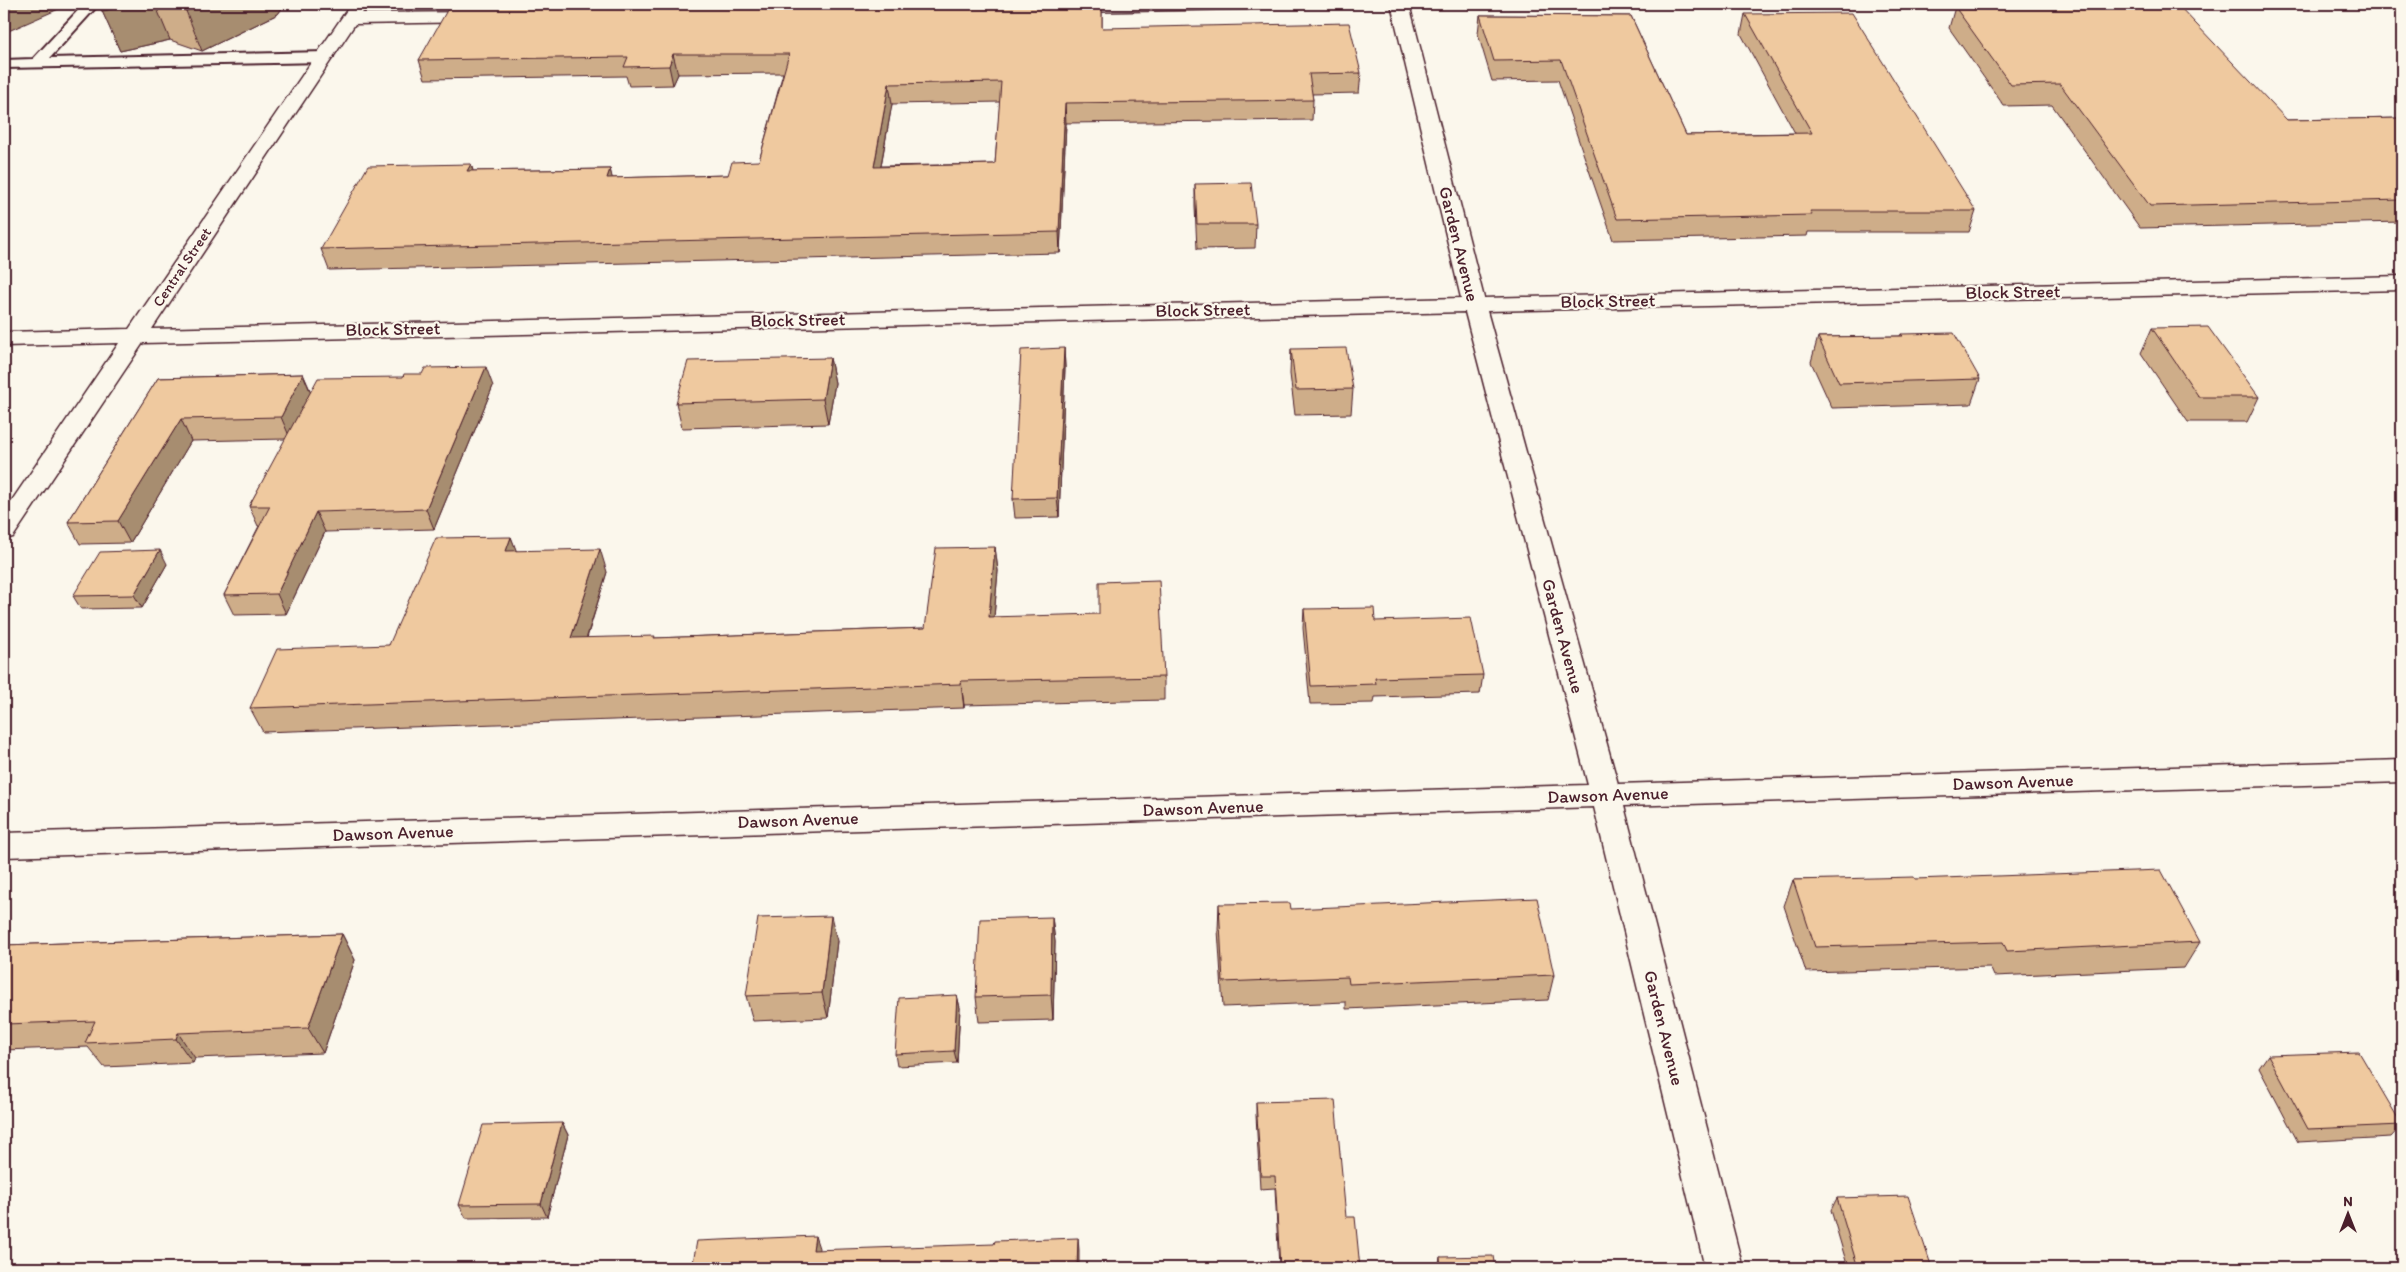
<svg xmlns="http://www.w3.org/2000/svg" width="2406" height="1272" font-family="Itim,sans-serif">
<rect width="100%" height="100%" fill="#fbf7ec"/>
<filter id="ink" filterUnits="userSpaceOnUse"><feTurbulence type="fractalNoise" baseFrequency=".02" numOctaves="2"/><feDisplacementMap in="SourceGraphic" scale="10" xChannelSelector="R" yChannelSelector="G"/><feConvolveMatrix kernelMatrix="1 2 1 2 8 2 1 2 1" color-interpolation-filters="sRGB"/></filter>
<g filter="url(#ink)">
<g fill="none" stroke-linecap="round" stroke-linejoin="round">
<defs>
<polygon id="lane" points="84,4 99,4 50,58 325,52 333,57 325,62 4,68 4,60 33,59"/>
<g id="street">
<polygon points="351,4 369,4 362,13 480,12 486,13 489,17 486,21 480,22 355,24 152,329 1461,298 1391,4 1409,4 1484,298 2402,276 2402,290 1487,311 1618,784 2402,760 2402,782 1624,806 1743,1268 1705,1268 1594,807 4,857 4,833 1588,785 1465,312 143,343 13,537 4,539 4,512 119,343 4,346 4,332 129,329"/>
<polygon points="1059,4 1256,4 1253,8 1247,9 1066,12 1060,11 1057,7"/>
</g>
</defs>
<use href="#lane" stroke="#4a1f2b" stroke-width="4"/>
<use href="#street" stroke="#4a1f2b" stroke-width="3"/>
<use href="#lane" fill="#fbf7ec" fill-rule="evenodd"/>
<use href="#street" fill="#fbf7ec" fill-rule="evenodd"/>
</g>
<g fill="#cead89" stroke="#4a1f2b" fill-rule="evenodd">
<polygon points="99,4 285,4 278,14 202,51 170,40 120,51"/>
<path d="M462,4H1102V28L1361,73L1359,93L1312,94L1313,100L1312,120L1066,123L1060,253L329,270L321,249L471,164L473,171L610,169L612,178L728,175L759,161L783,73L678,74L673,85L629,86L626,76L425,79L419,60L463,5ZM1000,102L995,164L881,166L892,104Z"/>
<polygon points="1955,7 2287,120 2402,118 2402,222 2140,228 2052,105 2004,106 1949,28"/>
<polygon points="1745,14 1976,211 1969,232 1808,232 1807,236 1613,240 1558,80 1492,81 1478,34 1480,15 1631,16 1686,135 1795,133 1741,34"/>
<polygon points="1195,184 1256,224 1255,248 1197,249 1195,207"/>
<polygon points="2152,328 2259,397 2247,422 2188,422 2141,353"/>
<polygon points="1901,334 1980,379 1971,404 1832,408 1811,362 1818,337 1900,336"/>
<polygon points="1064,348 1065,367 1059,517 1015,518 1013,499"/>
<polygon points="1291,349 1353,389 1351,414 1295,415 1290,374"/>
<polygon points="830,358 835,383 828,424 682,428 676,403"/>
<polygon points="303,374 311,392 493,386 434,529 325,532 286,614 234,615 224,595 259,526 258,526 249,506 286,439 191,441 130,543 80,544 68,522 158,378"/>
<polygon points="511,537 516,551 607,572 587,638 656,638 925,628 995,547 998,571 994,617 1164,677 1164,700 964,705 964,708 263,732 250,708 389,645"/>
<polygon points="167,564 142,608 81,609 73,596"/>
<polygon points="1304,609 1375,621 1483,675 1480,694 1375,697 1374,703 1310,704 1303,628"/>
<polygon points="1915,879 2200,942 2184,968 1994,976 1990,967 1806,972 1784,906 1793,880"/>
<polygon points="1219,904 1554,975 1548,1000 1346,1009 1346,1002 1223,1007 1218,930"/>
<polygon points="1052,917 1055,942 1053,1020 979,1022 976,997"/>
<polygon points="342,934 355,960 323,1053 195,1058 193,1063 104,1067 88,1047 4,1050 4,945"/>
<polygon points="837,941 828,1018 753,1021 746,996"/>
<polygon points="957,995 960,1008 957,1063 897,1066 895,1054"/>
<polygon points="2268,1055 2402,1125 2391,1137 2298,1142 2259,1068"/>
<polygon points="1256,1102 1346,1217 1360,1268 1279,1268 1275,1188 1260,1189 1256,1115"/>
<polygon points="562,1123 568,1135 547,1217 466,1218 459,1205"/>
<polygon points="1837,1198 1932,1268 1848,1268 1831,1210"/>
<polygon points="1440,1257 1495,1268 1438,1268"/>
</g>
<g fill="#a78d6f" stroke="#4a1f2b">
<polygon points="4,4 70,4 4,33"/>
<polygon points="134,4 155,4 170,40 120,51 102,11"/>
<polygon points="200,4 285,4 278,14 202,51 186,11"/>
<polygon points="673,54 678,74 673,85 669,66"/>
<polygon points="889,84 892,104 877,187 874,167"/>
<polygon points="1065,103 1066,123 1060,253 1059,232"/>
<polygon points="471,164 477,184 467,171"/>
<polygon points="610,169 615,189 607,178"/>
<polygon points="1064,348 1065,367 1059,517 1057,498"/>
<polygon points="830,358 835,383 828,424 823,399"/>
<polygon points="486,367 493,386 434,529 426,509"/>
<polygon points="303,374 312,396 290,438 281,417"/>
<polygon points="181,419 191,441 130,543 118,521"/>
<polygon points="316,512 325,532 286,614 277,594"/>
<polygon points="511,537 520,560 506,551"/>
<polygon points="995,547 998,571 992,640 989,617"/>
<polygon points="600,549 607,572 579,662 571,638"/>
<polygon points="160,550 167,564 142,608 134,595"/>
<polygon points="961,681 964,705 964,708 961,684"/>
<polygon points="831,916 837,941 828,1018 822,993"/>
<polygon points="1052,917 1055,942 1053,1020 1051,995"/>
<polygon points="342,934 355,960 323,1053 308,1028"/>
<polygon points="957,995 960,1008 957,1063 954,1051"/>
<polygon points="178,1033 195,1058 193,1063 176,1039"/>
<polygon points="562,1123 568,1135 547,1217 541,1204"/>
<polygon points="815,1236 819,1248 817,1262 813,1250"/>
<polygon points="1078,1238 1079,1250 1079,1268 1077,1268"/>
</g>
<g fill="#efc99f" stroke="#4a1f2b" fill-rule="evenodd">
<polygon points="99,4 134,4 102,11"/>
<polygon points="166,4 200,4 186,11"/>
<path d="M540,4H1102V28L1349,23L1361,73L1309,74L1313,100L1065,103L1059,232L321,249L368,166L471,164L467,171L610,169L607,178L728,175L732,162L759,161L789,54H673L669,66L624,67L628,57L419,60L450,5ZM1001,82L995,164L874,167L889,84Z"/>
<polygon points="2178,5 2287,120 2402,118 2402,200 2150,206 2060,84 2011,85 1955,7"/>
<polygon points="1852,13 1976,211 1810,211 1812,215 1617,219 1561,60 1494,61 1480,15 1631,16 1686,135 1812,133 1745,14"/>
<polygon points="1251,183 1256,224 1197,224 1195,184"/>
<polygon points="2208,327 2259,397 2199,397 2152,328"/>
<polygon points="1954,333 1980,379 1839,383 1818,337 1903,336 1901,334"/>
<polygon points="1064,348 1057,498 1013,499 1021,350"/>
<polygon points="1346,348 1353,389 1296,390 1291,349"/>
<polygon points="830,358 823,399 676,403 688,361"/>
<polygon points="486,367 426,509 316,512 277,594 224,595 270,506 249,506 318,378 403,377 404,374 422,374 425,368"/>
<polygon points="303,374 281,417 181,419 118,521 68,522 158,378"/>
<polygon points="511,537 506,551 600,549 571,638 655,636 654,638 925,628 936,548 995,547 989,617 1099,614 1099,582 1159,580 1164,677 961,681 961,684 250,708 277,649 389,645 436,538"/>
<polygon points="160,550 134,595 73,596 100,552"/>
<polygon points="1374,608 1375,621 1471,618 1483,675 1375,678 1376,684 1311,686 1304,609"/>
<polygon points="2161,870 2200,942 2007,951 2003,942 1815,947 1793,880 1914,877 1915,879"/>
<polygon points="1537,898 1554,975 1349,984 1348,977 1223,982 1219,904 1290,903 1291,909"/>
<polygon points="831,916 822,993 746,996 758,918"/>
<polygon points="1052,917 1051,995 976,997 980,919"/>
<polygon points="342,934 308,1028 178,1033 176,1039 85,1043 95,1021 4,1024 4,945"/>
<polygon points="957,995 954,1051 895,1054 899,998"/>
<polygon points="2359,1052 2402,1125 2308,1129 2268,1055"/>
<polygon points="1335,1100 1346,1217 1355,1217 1360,1268 1280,1268 1275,1176 1261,1176 1256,1102"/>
<polygon points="562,1123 541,1204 459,1205 483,1125"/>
<polygon points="1908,1196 1932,1268 1858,1268 1837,1198"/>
<polygon points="815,1236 813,1250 994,1244 995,1241 1078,1238 1077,1268 692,1268 697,1241"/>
<polygon points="1493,1256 1495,1268 1441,1268 1440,1257"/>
</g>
</g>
<g text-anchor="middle" stroke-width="4.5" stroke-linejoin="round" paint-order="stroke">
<g font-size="15" fill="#4a1f2b" stroke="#fbf7ec">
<text transform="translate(182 267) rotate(-56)" y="5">Central Street</text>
</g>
<g font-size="18" fill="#4a1f2b" stroke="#fbf7ec">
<text transform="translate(1459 244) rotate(76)" y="6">Garden Avenue</text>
<text transform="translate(2013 292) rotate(-1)" y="6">Block Street</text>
<text transform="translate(1608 301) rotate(-1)" y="6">Block Street</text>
<text transform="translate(1203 310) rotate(-1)" y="6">Block Street</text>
<text transform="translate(798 320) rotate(-1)" y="6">Block Street</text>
<text transform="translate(393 329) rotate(-1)" y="6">Block Street</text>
<text transform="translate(1563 636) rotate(75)" y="6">Garden Avenue</text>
<text transform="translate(2013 782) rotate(-2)" y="6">Dawson Avenue</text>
<text transform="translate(1608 795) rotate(-2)" y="6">Dawson Avenue</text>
<text transform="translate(1203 808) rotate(-2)" y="6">Dawson Avenue</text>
<text transform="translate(798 820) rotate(-2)" y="6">Dawson Avenue</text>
<text transform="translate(393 833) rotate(-2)" y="6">Dawson Avenue</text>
<text transform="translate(1664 1028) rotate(76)" y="6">Garden Avenue</text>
</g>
</g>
<rect width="2406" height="1272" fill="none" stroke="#fbf7ec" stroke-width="20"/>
<rect x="10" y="10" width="2386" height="1252" fill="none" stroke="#4a1f2b" stroke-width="2" filter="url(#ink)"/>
<g transform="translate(2348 1214)" stroke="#fbf7ec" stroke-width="4" paint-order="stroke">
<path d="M0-4L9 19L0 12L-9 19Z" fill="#4a1f2b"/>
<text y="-8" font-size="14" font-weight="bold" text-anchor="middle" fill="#4a1f2b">N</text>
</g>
</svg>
